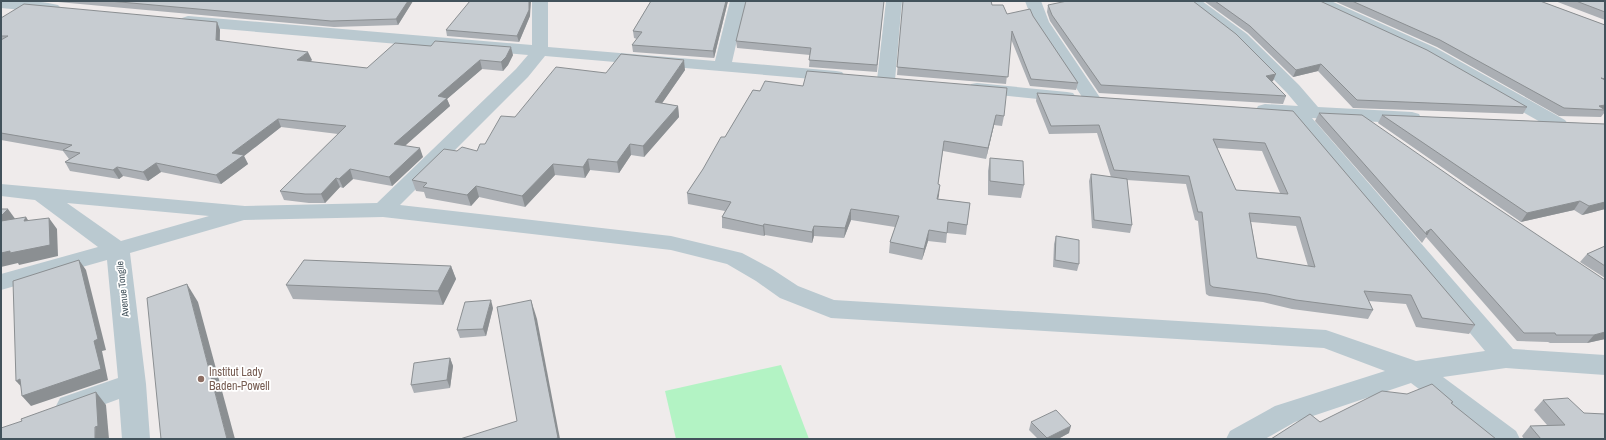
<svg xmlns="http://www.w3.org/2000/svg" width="1606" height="440" font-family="'Archivo Narrow',sans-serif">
<rect width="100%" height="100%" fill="#efebeb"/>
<polygon fill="#b3f3c4" points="781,365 809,439 676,439 665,391"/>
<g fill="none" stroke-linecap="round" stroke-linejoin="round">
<g fill="#bac9d0" fill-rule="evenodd">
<path d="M1,1C20,1 40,0 58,5L61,8L58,11L53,13L1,8Z"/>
<path d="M532,1H548V47L715,61L730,1H746L732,62L836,71L842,72L845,76L842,80L836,81L545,56L528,77L400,205L671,236L742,253L772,269L798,286L834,300L1326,330L1416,361L1485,351L1290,117L1258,114L1256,110L1258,106L1265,104L1298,106L1287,93L1235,40L1184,1H1202L1247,34L1299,85L1318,107L1412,112L1419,114L1421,118L1419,122L1412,124L1312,118L1513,349L1605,355V375L1506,368L1443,377L1516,431L1520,439H1485L1411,383L1295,422L1265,439H1226L1230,431L1275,406L1385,371L1324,348L831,318L780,298L756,281L727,264L671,250L383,217L244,220L130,253L146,384L150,439H122L119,399L70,417L60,414L56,406L60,398L118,378L107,260L1,290V274L98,247L35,200L1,196V184L245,206L377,203L516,69L528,55L188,26L182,24L180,21L182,18L188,16L532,45ZM67,203L209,216L121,241Z"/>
<polygon points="886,1 902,1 895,80 892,84 886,85 880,84 877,80"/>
<polygon points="1025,1 1041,1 1049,22 1101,99 1098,103 1092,104 1086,103 1033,22"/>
<polygon points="1310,1 1331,1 1436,48 1565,120 1568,124 1565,128 1558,130 1551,128 1424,56 1313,4"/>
<polygon points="977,83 1067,92 1073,93 1076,97 1073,101 1067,102 971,92 968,88 971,84"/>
</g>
</g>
<g fill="#abafb4" fill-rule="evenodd">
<polygon points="47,1 413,1 398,25 334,27"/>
<polygon points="651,1 728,1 714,58 633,52 632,45 637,39 634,38 633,31"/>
<polygon points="884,1 877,72 809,67 810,55 737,48 736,41"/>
<polygon points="903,1 992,5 1007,14 1033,16 1078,83 1076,90 1030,86 1011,39 1006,84 897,75"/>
<polygon points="1204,1 1320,1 1527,107 1523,114 1353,108 1318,71 1293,77 1248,33"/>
<polygon points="1334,1 1540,1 1605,25 1605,112 1601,117 1559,116 1437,47"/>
<polygon points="1555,1 1605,1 1605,20"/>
<polygon points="1048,5 1273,81 1272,81 1286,96 1283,104 1099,93 1050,21 1047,12"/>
<polygon points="530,16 519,42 447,36 446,30"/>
<polygon points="1,18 217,22 220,30 220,41 312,60 310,62 367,68 513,55 508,65 503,71 482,69 447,99 450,106 405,145 423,157 392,186 353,179 343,188 340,187 325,203 309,203 284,200 280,191 338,134 281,127 244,156 248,164 221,184 161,172 148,181 123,176 119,179 70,171 65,162 69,159 63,151 1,140"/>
<polygon points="685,70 662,103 678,106 679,117 644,157 631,155 619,173 590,170 585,178 555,175 525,207 479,197 471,206 426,198 424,192 416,191 412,180 457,151 477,151 515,117 606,73"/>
<polygon points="753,90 1004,116 1002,126 994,125 986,159 943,151 938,184 939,195 938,199 970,203 966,235 947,233 946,243 928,241 922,260 889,253 890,242 895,227 851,220 844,238 814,236 812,243 765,235 764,236 722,228 722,217 725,211 688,204 687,193 725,137"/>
<path d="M1037,93L1293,111L1475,325L1469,334L1416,327L1406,304L1369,301L1373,310L1368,319L1292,309L1263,302L1209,296L1206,294L1198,221L1195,220L1186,184L1127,180L1132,225L1130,233L1092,228L1089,181L1091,174L1111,177L1097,133L1049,134L1036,101ZM1217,148L1262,151L1280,193L1236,190ZM1251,222L1296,226L1308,266L1257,258Z"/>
<polygon points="1319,113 1605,339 1587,343 1550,343 1548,342 1517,341 1426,237 1422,243 1315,121"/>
<polygon points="1382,115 1605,124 1605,209 1582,215 1574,210 1521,222 1378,123"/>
<polygon points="990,158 1024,185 1021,198 988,195 988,171"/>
<polygon points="1056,236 1079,264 1077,271 1053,267 1054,244"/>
<polygon points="1605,246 1605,278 1580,262 1587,254"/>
<polygon points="451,266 456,279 443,305 293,299 286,285"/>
<polygon points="493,308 486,336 460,338 457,330"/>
<polygon points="450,358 453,366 450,388 414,393 411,385"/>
<polygon points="1543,400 1584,413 1605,439 1524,439 1522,436 1530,426 1547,425 1534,410"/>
<polygon points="1031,422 1069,433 1058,439 1038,439 1029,430"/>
</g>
<g fill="#8b8f92">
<polygon points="408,1 413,1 398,25 396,19"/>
<polygon points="529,1 531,1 530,16 519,42 517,36"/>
<polygon points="726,1 728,1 714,58 713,51"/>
<polygon points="217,22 220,30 219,48 216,40"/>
<polygon points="511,47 513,55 508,65 503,71 501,62"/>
<polygon points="308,52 312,60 300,68 297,60"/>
<polygon points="480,60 482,69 447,99 450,106 397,153 394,144 438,96"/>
<polygon points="684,60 685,70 656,112 655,102"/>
<polygon points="1321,64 1318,71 1293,77 1296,70"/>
<polygon points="1276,74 1273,81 1264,83 1266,76"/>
<polygon points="1605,105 1605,110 1599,106"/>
<polygon points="678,106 679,117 644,157 643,146"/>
<polygon points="996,115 994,125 986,159 988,148"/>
<polygon points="278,119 281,127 244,156 248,164 221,184 216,175 232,153"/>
<polygon points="630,144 631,155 619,173 617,162"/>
<polygon points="420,148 423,157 392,186 389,177"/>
<polygon points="588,159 590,170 585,178 583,167"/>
<polygon points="156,163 161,172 148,181 143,172"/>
<polygon points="553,164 555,175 525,207 522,196"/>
<polygon points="117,167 123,176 119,179 113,170"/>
<polygon points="350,169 353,179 343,188 339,179"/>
<polygon points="336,178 340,187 325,203 321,194"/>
<polygon points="940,185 939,195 936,209 937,199"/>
<polygon points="476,186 479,197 471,206 467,195"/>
<polygon points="1580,201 1574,210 1521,222 1527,213"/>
<polygon points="1605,202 1605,209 1582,215 1589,206"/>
<polygon points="8,209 16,220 1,228 1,216"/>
<polygon points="851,209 851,220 844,238 845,228"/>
<polygon points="26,217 34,229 24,221"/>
<polygon points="49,218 57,229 58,256 19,265 18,263 1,267 1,253"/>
<polygon points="764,224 765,235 764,236 763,226"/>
<polygon points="814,226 814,236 812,243 812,232"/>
<polygon points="1431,229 1426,237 1425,238 1427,235 1426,233"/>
<polygon points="929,230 928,241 922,260 924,249"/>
<polygon points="79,260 86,270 106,350 102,351 108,380 31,406 22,396 94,341"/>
<polygon points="451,266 456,279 443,305 438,291"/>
<polygon points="187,284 198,302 235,439 227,439"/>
<polygon points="491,300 493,308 486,336 483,329"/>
<polygon points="531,300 537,319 560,439 554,439"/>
<polygon points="1605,332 1605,339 1587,343 1594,335"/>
<polygon points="450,358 453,366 450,388 447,380"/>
<polygon points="20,379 25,391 16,381"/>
<polygon points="96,392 106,405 109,439 95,439"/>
<polygon points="1071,426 1069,433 1058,439 1046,439 1047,438"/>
</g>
<g fill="#c7ccd1" stroke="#8b8f92" fill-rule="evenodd">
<polygon points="109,1 408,1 396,19 331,21"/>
<polygon points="470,1 529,1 529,10 517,36 446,30"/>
<polygon points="651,1 726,1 713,51 632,45 642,32 633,31"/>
<polygon points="746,1 884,1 877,65 809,60 811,48 736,41"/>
<polygon points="903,1 991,1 992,5 1003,5 1007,14 1030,9 1033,16 1078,83 1031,79 1012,31 1008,77 897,67"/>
<polygon points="1067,1 1193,1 1236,34 1276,74 1266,76 1286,96 1101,85 1052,15 1048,5"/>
<polygon points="1215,1 1320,1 1427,50 1527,107 1357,100 1321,64 1296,70 1250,26"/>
<polygon points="1352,1 1540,1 1605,25 1605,79 1601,78 1605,80 1605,105 1599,106 1605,110 1564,108 1440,40"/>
<polygon points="1576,1 1605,1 1605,12"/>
<polygon points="24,4 217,22 216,40 308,52 297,60 367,68 395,43 431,46 435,41 511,47 506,57 501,62 480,60 438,96 447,98 394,144 420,148 389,177 350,169 339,179 336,178 321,194 305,194 280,191 346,126 278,119 232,153 244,155 216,175 156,163 143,172 117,167 113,170 65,162 80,153 63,150 72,145 1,133 1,40 8,36 1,36 1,18"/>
<polygon points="621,54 684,60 655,102 678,106 643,146 630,144 617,162 588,159 583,167 553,164 522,196 476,186 467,195 423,187 427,183 412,180 444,149 457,151 462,147 477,151 480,144 485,144 501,116 515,117 556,67 606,73"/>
<polygon points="807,71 1007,88 1004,116 996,115 988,148 944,141 938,184 940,185 937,199 970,203 967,225 948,222 947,233 929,230 924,249 890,242 899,216 851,209 845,228 814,226 812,232 764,224 763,226 722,217 731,202 687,193 703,169 721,137 725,137 753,90 760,91 765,81 803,86"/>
<path d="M1037,93L1293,111L1475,325L1422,318L1411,295L1364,291L1373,310L1296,300L1267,294L1213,287L1210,285L1202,212H1198L1189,176L1114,170L1099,125L1051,126ZM1213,139L1265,143L1288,194L1236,190ZM1249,213L1300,217L1315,267L1257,258Z"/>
<polygon points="1319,113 1362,115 1473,192 1605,280 1605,332 1594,335 1556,335 1555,333 1524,333 1431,229 1426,232 1427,235"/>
<polygon points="1382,115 1605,124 1605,202 1589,206 1580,201 1527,213"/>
<polygon points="990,158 1023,161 1024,185 990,181"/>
<polygon points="1091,174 1127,179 1132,225 1094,220"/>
<polygon points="1,209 8,209 1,216"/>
<polygon points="26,217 24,221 49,218 50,245 10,253 10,251 1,253 1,221"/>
<polygon points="1056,236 1079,240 1079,264 1055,260"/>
<polygon points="1605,246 1605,266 1587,254"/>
<polygon points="79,260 98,339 94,341 101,369 22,396 20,379 16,381 13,281"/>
<polygon points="304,260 451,266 438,291 286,285"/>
<polygon points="187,284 227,439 161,439 147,298"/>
<polygon points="491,300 483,329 457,330 465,302"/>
<polygon points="531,300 558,438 554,439 460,439 517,421 497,307"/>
<polygon points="450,358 447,380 411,385 414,363"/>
<polygon points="1432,384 1453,402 1451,403 1496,439 1271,439 1310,414 1320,422 1382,391 1407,394"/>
<polygon points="96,392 98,426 95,427 95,439 1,439 1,428 22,421 21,419"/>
<polygon points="1568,398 1584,413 1605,414 1605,439 1541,439 1530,426 1565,425 1543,400"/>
<polygon points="1056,410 1071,426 1047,438 1031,422"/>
</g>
<circle fill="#8d6e63" stroke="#fff" stroke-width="1.5" cx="201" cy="379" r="4"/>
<g text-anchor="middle" stroke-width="3.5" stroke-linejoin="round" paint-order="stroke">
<g font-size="10" fill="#42525b" stroke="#fff">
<text transform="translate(122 289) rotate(-96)" y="4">Avenue Tongile</text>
</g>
<g font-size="12" fill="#785e54" stroke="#fff" text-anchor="start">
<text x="209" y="376">Institut Lady<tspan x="209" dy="14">Baden-Powell</tspan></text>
</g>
</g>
<rect width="1606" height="440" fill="none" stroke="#42525b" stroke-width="4"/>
</svg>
